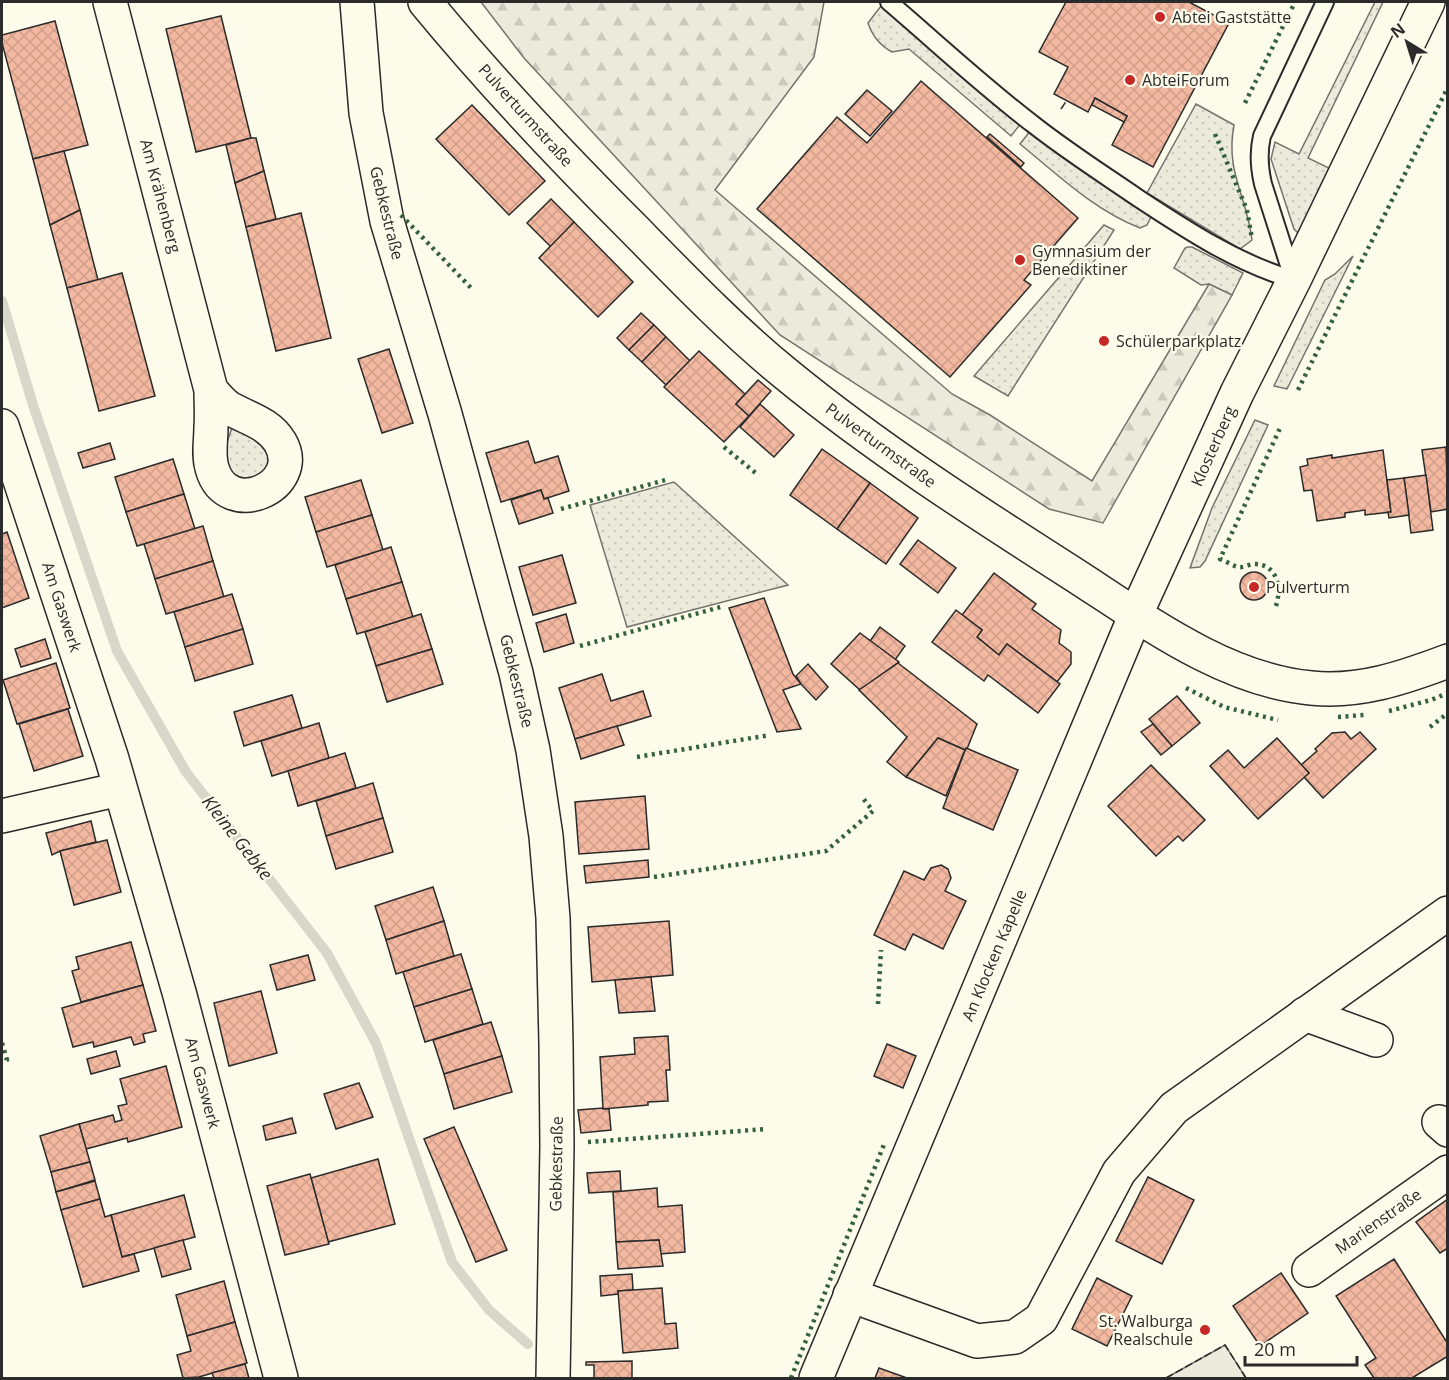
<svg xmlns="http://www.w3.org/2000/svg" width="1449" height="1380" font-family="'Open Sans',sans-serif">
<defs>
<pattern id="grass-dots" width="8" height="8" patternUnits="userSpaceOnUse" patternTransform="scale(1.5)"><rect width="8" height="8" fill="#ecebdb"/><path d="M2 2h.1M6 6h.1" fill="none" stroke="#cbcabc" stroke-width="1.8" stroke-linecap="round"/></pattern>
<pattern id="forest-firs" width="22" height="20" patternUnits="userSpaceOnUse" patternTransform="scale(1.5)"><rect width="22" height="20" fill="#ecebdb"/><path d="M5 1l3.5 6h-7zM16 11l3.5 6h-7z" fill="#cbcabc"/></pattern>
<pattern id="building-cross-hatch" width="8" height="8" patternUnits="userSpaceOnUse" patternTransform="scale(1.5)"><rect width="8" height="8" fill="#f2b8a0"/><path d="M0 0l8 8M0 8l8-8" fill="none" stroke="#d09e8a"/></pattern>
</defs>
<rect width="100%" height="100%" fill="#fdfbea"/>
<g fill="url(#grass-dots)" stroke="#74746e" stroke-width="1.5">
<polygon points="1375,2 1383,2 1308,158 1333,170 1300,235 1294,229 1271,159 1275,142 1299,154"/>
<path d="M881,6L1022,122L1011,136L909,49L892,52C881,46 872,35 868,23Z"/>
<path d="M1196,104L1234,125C1225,172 1247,196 1252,240L1240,249L1147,193Z"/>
<path d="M1031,130L1151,217L1147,225L1140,228C1094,210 1058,175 1020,144Z"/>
<polygon points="1104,225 1114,230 1008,396 974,376"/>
<polygon points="1188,247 1192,247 1243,273 1232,295 1209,284 1201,285 1174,268 1185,248"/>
<polygon points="1353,256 1287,389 1274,386 1325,280 1335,274"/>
<polygon points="1255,420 1268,425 1205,561 1200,567 1190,568 1212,508"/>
<path d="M232,428L263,435L270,463L262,474L250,481C217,471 222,455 232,428Z"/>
<polygon points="674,482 788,585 627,627 590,505"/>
</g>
<polygon fill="url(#forest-firs)" stroke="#74746e" stroke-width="1.5" points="481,2 824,2 814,57 715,190 952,394 990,415 1092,481 1209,284 1232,295 1103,523 1049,509 780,335 524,58"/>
<polygon fill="#ecebdb" stroke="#74746e" stroke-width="1.5" points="1225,1345 1246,1378 1166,1378"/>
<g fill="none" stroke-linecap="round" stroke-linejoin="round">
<polyline stroke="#d8d7c9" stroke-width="10" points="2,301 33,405 117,651 186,772 327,953 376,1043 452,1262 489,1310 528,1344"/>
</g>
<g fill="url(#building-cross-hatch)" stroke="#2b2b2b" stroke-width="1.5">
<polygon points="1066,2 1189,2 1229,23 1153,167 1112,145 1127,116 1095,98 1088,112 1054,94 1068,67 1039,52"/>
<polygon points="221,16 251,138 196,152 166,29"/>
<polygon points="55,21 88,145 33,159 2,43 2,35"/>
<polygon points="921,81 1078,218 1024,280 1031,285 950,377 757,209 837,117 867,143"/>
<polygon points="867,90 892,111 870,136 845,114"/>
<polygon points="1095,98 1127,116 1124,122 1092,105"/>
<polygon points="472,105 545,181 509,215 436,139"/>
<polygon points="990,134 1024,163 1021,167 987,137"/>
<polygon points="251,138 256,138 264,171 235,183 226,145"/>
<polygon points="64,151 80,210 50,225 33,159"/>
<polygon points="264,171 276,219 246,227 235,183"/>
<polygon points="551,199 574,222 551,247 527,223"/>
<polygon points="80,210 98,280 67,288 50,225"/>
<polygon points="301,213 331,338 276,351 246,227"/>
<polygon points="574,222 633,282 598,317 539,258"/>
<polygon points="122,273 155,396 99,411 67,288"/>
<polygon points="641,313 654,325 629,350 617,338"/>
<polygon points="654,325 666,337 642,362 629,350"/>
<polygon points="666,337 690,361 666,385 642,362"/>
<polygon points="389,349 413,423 382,433 358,359"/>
<polygon points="699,351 745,394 736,404 749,416 724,442 664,387"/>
<polygon points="758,380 771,391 749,416 736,404"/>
<polygon points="760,404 794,435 774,457 740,427"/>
<polygon points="528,441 535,463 558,456 569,491 544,499 541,490 501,502 486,453"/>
<polygon points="110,443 115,459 83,468 78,453"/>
<polygon points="1446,447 1448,509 1431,512 1422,450"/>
<polygon points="822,449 870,483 837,529 790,495"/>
<polygon points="1383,450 1391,512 1365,515 1365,510 1345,513 1345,517 1317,521 1312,490 1304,491 1300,467 1308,465 1307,459 1332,455 1332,458"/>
<polygon points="173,459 184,494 126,512 115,477"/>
<polygon points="1426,475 1433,530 1411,533 1404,478"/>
<polygon points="1404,478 1409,515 1389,518 1388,512 1391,512 1387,480"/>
<polygon points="361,480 372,515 316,532 305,497"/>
<polygon points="870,483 918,518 886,564 837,529"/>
<polygon points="541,490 544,499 548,498 553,513 519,524 511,500"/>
<polygon points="184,494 195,529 137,546 126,512"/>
<polygon points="372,515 383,550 327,567 316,532"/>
<polygon points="203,526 213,561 155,579 144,544"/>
<polygon points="7,532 29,598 2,608 2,534"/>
<polygon points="918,540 956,568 938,593 900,564"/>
<polygon points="391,547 402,582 346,599 335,565"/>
<polygon points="562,555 576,603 533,615 519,567"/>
<polygon points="213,561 224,597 166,614 155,579"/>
<circle cx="1254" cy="586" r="14"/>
<polygon points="994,573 1036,604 1032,609 1061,630 1059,643 1071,652 1071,664 1057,682 1007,644 999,655 977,637 982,630 962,615"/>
<polygon points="402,582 413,617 357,634 346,599"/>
<polygon points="232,594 243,629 185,647 174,612"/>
<polygon points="764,598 793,674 801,684 783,690 801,729 777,732 729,608"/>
<polygon points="956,610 982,630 977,637 999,655 1007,644 1060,684 1038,713 988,675 984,681 932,642"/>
<polygon points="421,614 432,649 376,666 365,632"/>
<polygon points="566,614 574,643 544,652 536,623"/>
<polygon points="880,627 905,646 895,660 870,641"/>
<polygon points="243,629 253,664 195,681 185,647"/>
<polygon points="860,633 899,662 860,690 831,664"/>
<polygon points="45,639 51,658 21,667 15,649"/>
<polygon points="432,649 443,684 387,702 376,666"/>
<polygon points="56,663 70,708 17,724 3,680"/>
<polygon points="898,663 977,724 967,749 965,750 938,738 906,777 887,762 907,737 859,690"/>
<polygon points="808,664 828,687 816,700 801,684 796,676"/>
<polygon points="602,674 611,701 643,691 651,716 575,739 559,688"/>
<polygon points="292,695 302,728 244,746 234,712"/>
<polygon points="1177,696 1200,723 1172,746 1149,719"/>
<polygon points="68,709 83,756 34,771 19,724"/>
<polygon points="319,723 329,758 272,776 261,741"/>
<polygon points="1153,724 1172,746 1161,755 1141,732"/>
<polygon points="617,726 624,745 581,759 575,739"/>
<polygon points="1345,732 1351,739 1360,732 1376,749 1323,798 1304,777 1309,773 1301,765 1317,751 1315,749 1332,733"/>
<polygon points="938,738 965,750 946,796 906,777"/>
<polygon points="1277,738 1309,773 1258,819 1210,766 1228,750 1244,768"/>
<polygon points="966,748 1018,770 993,830 943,808"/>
<polygon points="345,753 356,788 298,806 288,771"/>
<polygon points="1151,765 1205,820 1183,841 1178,836 1156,856 1108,806"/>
<polygon points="373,783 383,818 326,836 316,801"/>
<polygon points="645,796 649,849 579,854 575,802"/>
<polygon points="383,818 393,852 336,869 326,836"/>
<polygon points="91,821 96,842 60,851 52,855 46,833"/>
<polygon points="107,840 121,892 74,905 60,851"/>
<polygon points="648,860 649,877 586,883 584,866"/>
<polygon points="941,865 948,869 951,878 945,891 966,901 943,949 913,934 905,950 874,935 904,871 924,880 931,868"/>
<polygon points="433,887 444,921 386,940 375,906"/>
<polygon points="444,921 454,956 396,974 386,940"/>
<polygon points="669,921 673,975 592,982 588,927"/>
<polygon points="131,942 143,985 81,1002 72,971 79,969 76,957"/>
<polygon points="461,954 472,989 414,1007 403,972"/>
<polygon points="308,955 315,980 277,990 270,965"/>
<polygon points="651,977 655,1011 619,1013 615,980"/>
<polygon points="143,985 156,1031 143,1034 145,1042 134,1045 131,1037 94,1047 93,1042 73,1047 62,1008"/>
<polygon points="472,989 483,1024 425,1042 414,1007"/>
<polygon points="261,991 277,1053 229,1066 214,1003"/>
<polygon points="491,1022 502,1056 444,1074 433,1040"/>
<polygon points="668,1036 670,1070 666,1070 668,1101 648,1102 648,1105 603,1109 600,1057 635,1054 634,1038"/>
<polygon points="887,1044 916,1056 903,1088 874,1076"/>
<polygon points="116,1051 120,1066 91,1074 87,1059"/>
<polygon points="502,1056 512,1092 454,1109 444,1074"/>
<polygon points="166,1066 182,1127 128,1142 127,1138 86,1149 79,1124 113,1115 115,1122 122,1120 118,1106 127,1104 120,1079"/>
<polygon points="359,1083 373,1117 336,1129 324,1094"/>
<polygon points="603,1108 603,1109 609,1109 611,1130 581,1133 578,1110"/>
<polygon points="292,1118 296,1133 266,1140 263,1126"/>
<polygon points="79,1124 90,1162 51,1172 40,1136"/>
<polygon points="454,1127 507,1250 476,1262 424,1139"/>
<polygon points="378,1159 395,1224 328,1242 311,1178"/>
<polygon points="90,1162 95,1180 56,1192 51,1172"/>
<polygon points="620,1171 621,1191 589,1193 587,1173"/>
<polygon points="310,1174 329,1244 285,1255 267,1186"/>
<polygon points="1148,1177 1194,1200 1162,1264 1116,1241"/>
<polygon points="95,1181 100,1199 61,1210 56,1192"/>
<polygon points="657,1188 658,1207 682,1205 685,1252 660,1254 659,1240 616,1242 613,1192"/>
<polygon points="184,1195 195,1237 122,1257 111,1215"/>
<polygon points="100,1199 105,1217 111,1215 122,1257 134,1254 139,1271 83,1287 61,1210"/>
<polygon points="1448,1199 1448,1248 1440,1253 1416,1222"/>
<polygon points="183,1240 191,1269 162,1277 154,1248"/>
<polygon points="659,1240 663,1266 618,1269 616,1242"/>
<polygon points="1394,1259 1448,1344 1448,1356 1412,1378 1374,1378 1365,1365 1376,1358 1336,1296"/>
<polygon points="1281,1273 1308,1313 1260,1346 1233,1306"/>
<polygon points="632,1274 633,1290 618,1291 618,1294 601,1296 600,1276"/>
<polygon points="1097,1278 1132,1296 1107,1346 1072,1329"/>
<polygon points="224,1281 235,1322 187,1336 176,1295"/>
<polygon points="662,1288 665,1324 676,1323 678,1348 623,1353 618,1291"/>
<polygon points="235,1322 247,1363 199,1377 183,1378 177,1355 191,1351 187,1336"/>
<polygon points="632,1361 632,1378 594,1378 594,1365 586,1365 586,1362"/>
<polygon points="245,1364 249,1378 214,1378 212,1373"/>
<polygon points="879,1368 907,1378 875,1378"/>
</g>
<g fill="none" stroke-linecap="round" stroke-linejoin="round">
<defs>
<g id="lane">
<path d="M889,2C937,43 984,87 1034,125C1067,151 1103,174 1138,198C1188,231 1237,263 1294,280"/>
<path d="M1293,278L1263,184C1259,167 1258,153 1262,136L1325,2"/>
</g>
<g id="street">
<path d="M110,2L211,390C211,403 212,415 211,427C211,441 208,455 212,468C227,522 306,486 280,442C268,423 249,419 231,409C223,405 217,397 211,390"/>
<polyline points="357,2 366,113 387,221 445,414 516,673 533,750 546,836 553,918 556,1043 557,1146 553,1378"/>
<path d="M425,2C490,81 561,156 633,228C682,278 732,330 786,374C875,447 973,510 1070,572C1142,618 1223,680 1311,688C1359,693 1403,678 1448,661"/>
<polyline points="2,426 112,759 179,992 281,1378"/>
<polyline points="2,816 120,789"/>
<polyline points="1305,1014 1376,1040"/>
<polyline points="1439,1122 1448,1130"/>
<polyline points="1309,1270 1448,1172"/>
<polyline points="850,1295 977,1341 1015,1337 1041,1319 1119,1172 1174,1108 1448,913"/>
<polyline points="816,1378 1136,614 1237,393 1294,280 1428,2"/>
</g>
</defs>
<use href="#lane" stroke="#2b2b2b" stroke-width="20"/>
<use href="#street" stroke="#2b2b2b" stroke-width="36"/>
<use href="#lane" stroke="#fdfbea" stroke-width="16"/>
<use href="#street" stroke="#fdfbea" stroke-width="33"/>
<g stroke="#34623c" stroke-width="4.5" stroke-dasharray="3 4.5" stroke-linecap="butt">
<polyline points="1245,103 1295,2"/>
<polyline points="1215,134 1247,210 1252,239"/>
<polyline points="401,215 473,290"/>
<polyline points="1298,390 1448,87"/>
<polyline points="724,447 758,475"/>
<polyline points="561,509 669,479"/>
<path d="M1276,606C1282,587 1277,563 1253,564C1248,565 1243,568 1238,567C1233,566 1226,561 1220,559L1281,426"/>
<polyline points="580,646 724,606"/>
<polyline points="1186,688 1224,707 1278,720"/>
<polyline points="1389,711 1431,700 1448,693"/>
<polyline points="1338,717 1364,715"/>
<polyline points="1430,727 1448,713"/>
<polyline points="637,757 770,735"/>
<polyline points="654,877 826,851 873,811 862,797"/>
<polyline points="878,1004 881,950"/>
<polyline points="2,1043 7,1060 2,1062"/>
<polyline points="588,1142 767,1129"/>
<polyline points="791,1378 885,1142"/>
</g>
<g stroke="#2b2b2b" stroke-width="1.5" stroke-dasharray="8 3" stroke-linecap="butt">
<polyline points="1061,109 1067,100"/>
<polyline points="1166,1378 1225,1345 1246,1378"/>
</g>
</g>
<g fill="#c62828" stroke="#fdfbea" stroke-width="2">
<circle cx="1160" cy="17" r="6"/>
<circle cx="1130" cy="80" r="6"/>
<circle cx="1020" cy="260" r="6"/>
<circle cx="1104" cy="341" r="6"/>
<circle cx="1254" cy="587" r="6"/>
<circle cx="1205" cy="1330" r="6"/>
</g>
<g text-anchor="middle" stroke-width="4.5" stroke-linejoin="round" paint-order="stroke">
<g font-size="16" fill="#2b2b2b" stroke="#fdfbea" text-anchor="start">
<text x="1172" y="23">Abtei Gaststätte</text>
<text x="1142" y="86">AbteiForum</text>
<text x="1032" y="257">Gymnasium der<tspan x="1032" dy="18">Benediktiner</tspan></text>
<text x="1116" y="347">Schülerparkplatz</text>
<text x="1266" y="593">Pulverturm</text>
<text x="1193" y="1327" text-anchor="end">St. Walburga<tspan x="1193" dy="18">Realschule</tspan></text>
</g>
<g font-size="16" fill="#2b2b2b" stroke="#fdfbea">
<text transform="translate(526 115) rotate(48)" y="6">Pulverturmstraße</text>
<text transform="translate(161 196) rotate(75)" y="6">Am Krähenberg</text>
<text transform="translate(387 213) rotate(76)" y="6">Gebkestraße</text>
<text transform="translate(881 445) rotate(36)" y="6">Pulverturmstraße</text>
<text transform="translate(1213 446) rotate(-66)" y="6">Klosterberg</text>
<text transform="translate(62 607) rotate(72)" y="6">Am Gaswerk</text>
<text transform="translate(517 681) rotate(76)" y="6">Gebkestraße</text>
<text transform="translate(994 955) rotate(-67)" y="6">An Klocken Kapelle</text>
<text transform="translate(203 1083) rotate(75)" y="6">Am Gaswerk</text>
<text transform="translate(556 1164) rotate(-89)" y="6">Gebkestraße</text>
<text transform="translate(1378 1221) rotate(-35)" y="6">Marienstraße</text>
</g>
<g font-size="18" font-style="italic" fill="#2b2b2b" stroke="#fdfbea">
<text transform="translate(237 838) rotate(52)" y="6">Kleine Gebke</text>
</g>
</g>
<rect width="1449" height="1380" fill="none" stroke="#2b2b2b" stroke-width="6"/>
<g transform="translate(1407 42) rotate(322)" stroke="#fdfbea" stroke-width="4.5" paint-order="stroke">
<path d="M0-4.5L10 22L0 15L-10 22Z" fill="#2b2b2b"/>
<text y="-9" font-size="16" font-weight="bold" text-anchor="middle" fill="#2b2b2b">N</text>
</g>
<path d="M1245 1356v9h112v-9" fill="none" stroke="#2b2b2b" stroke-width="3"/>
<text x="1254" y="1356" font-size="18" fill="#2b2b2b" stroke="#fdfbea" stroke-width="4.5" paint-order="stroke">20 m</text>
</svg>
